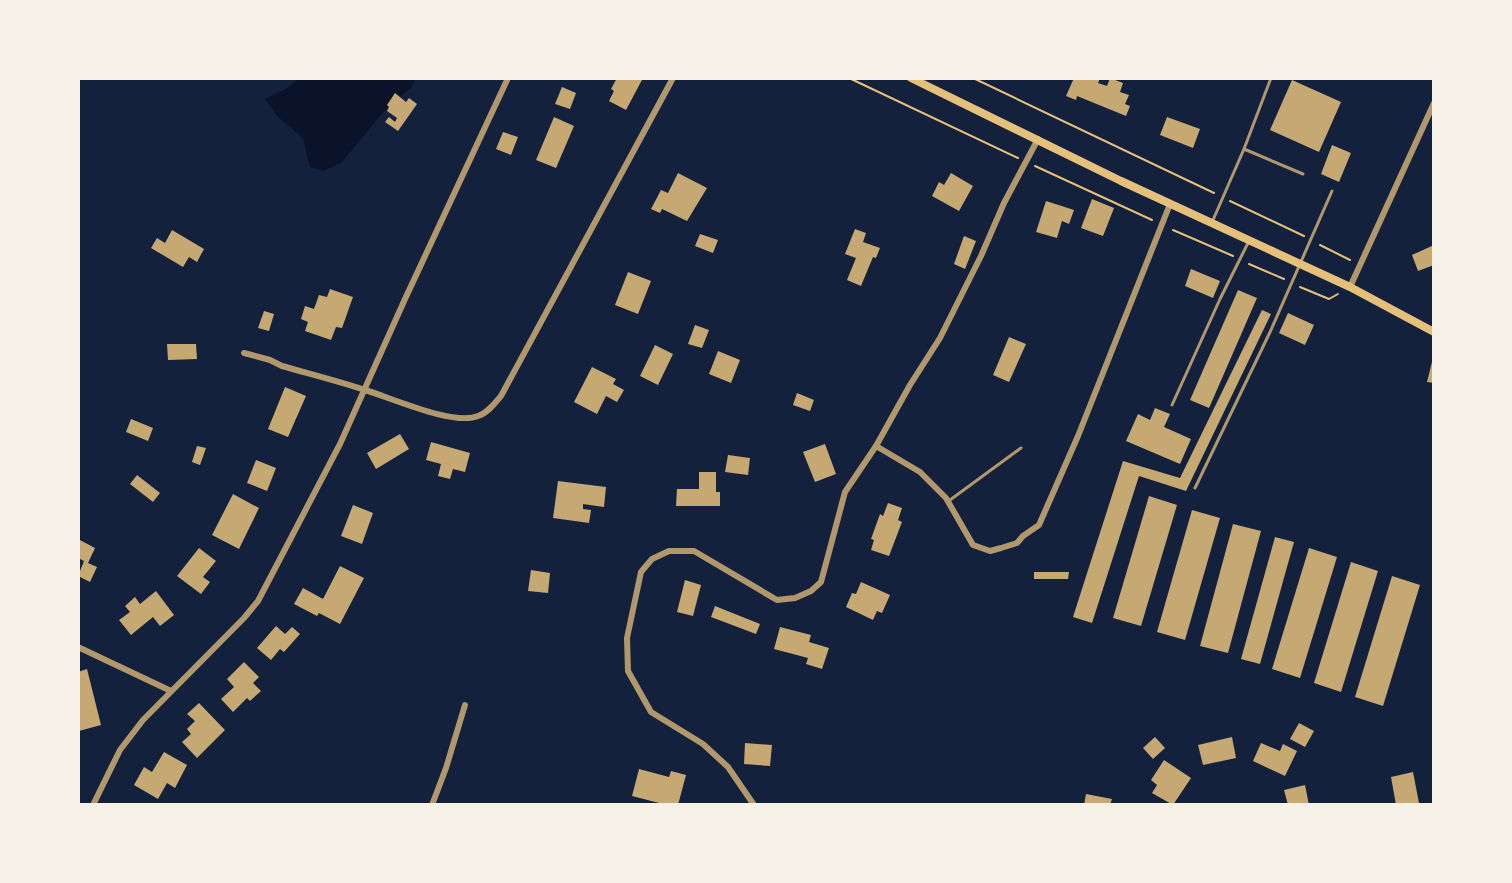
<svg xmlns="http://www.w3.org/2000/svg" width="1512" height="883" font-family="'Public Sans',sans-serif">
<rect width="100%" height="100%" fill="#14213d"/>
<polygon fill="#0b132b" points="300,78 415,78 412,87 387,108 341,163 323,171 310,167 303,138 278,117 265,99 284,90"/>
<g fill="#c6a872">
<polygon points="617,78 643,78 626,110 609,101 614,91 611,89"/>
<polygon points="1074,78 1100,78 1098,83 1107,86 1110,78 1123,83 1120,92 1129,95 1125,104 1130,106 1126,116 1077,96 1076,100 1066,96"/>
<polygon points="1292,80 1341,102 1319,152 1270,130"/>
<polygon points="562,87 576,93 570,109 555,104"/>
<polygon points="395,93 406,102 409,98 417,104 398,131 385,122 389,117 395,122 397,118 387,111 389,107 387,105"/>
<polygon points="554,117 574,126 556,168 536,160"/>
<polygon points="1167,117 1200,129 1193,148 1160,135"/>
<polygon points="503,132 518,137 511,155 496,149"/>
<polygon points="1332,145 1351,153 1339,182 1321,174"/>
<polygon points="678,173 707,188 687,221 662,209 660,213 651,209 661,190 668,193"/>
<polygon points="951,173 973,186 959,211 932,196 939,182 944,185"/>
<polygon points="1092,199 1114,208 1103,236 1081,228"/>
<polygon points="1046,201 1074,210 1069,224 1062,221 1057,238 1036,232"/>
<polygon points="855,229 866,233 863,242 880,248 876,258 873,257 861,286 847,280 856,258 845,254"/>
<polygon points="172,230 204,249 197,262 189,257 183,267 151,248 157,238 165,243"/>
<polygon points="700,234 718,240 713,253 695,246"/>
<polygon points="964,236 976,241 965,269 954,264"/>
<polygon points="1434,245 1434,265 1418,271 1412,255"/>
<polygon points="1191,269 1220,281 1213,298 1185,286"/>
<polygon points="628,272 651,281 638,314 615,305"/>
<polygon points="330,289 353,297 342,328 336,327 331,340 305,331 308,322 301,319 305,306 314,309 319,295 327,297"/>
<polygon points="1238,290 1257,298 1209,408 1190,400"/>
<polygon points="1262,310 1271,314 1186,491 1139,476 1092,623 1073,617 1123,461 1180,478"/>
<polygon points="264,311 274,314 269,331 258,328"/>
<polygon points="1288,313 1314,325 1305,345 1279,333"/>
<polygon points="695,325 709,330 702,348 688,344"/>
<polygon points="1009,337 1026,344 1009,382 993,375"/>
<polygon points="167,344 196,344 197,359 168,360"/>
<polygon points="655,345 673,354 658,385 640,376"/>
<polygon points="718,351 740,360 731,383 709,374"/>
<polygon points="1433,358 1434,359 1434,383 1427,382"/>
<polygon points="592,367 616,379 613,384 624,390 617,402 606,396 597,414 574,402"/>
<polygon points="285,387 306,396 288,437 268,429"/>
<polygon points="797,393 814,400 810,411 793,405"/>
<polygon points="1155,408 1170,414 1164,427 1191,439 1180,464 1126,441 1138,414 1150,420"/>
<polygon points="131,419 153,428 148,441 126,432"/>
<polygon points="400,434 409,449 376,469 367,453"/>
<polygon points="431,442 470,453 465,472 453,469 450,479 438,476 441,464 426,460"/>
<polygon points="825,444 836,474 815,482 803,452"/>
<polygon points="197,446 206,448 200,465 192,462"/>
<polygon points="728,455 750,458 748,475 725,472"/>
<polygon points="256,460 276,468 267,491 247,483"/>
<polygon points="699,472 716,472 716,492 720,492 720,506 676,506 677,489 699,489"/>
<polygon points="137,475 160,493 153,502 130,484"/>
<polygon points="558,481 606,487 604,507 583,504 583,509 591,510 589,523 553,518"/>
<polygon points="233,494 259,508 239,549 212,535"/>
<polygon points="1149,496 1177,505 1141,626 1113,618"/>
<polygon points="888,503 902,508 898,520 902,522 889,556 871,550 874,540 871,539 880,514 883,516"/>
<polygon points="353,505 373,513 362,544 341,536"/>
<polygon points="1192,510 1220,518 1185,640 1157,632"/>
<polygon points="1233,524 1261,531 1228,653 1200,646"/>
<polygon points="1275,537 1294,542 1260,664 1241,659"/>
<polygon points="78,539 95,548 88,563 97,567 90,582 78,576 84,561 78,558"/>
<polygon points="199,548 216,561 203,577 210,582 201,594 177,576"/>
<polygon points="1309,548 1337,557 1300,678 1272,669"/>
<polygon points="1351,562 1378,571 1341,692 1314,683"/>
<polygon points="340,566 364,578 340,624 319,613 317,616 294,604 303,588 323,599"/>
<polygon points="531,570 550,573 548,593 528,591"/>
<polygon points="1034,572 1069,572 1068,579 1034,579"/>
<polygon points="1392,576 1420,585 1383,706 1355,697"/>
<polygon points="685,580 701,585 693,616 677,612"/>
<polygon points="861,582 890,595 882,613 877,611 873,620 846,607 852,593 856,594"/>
<polygon points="156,591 174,615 160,626 153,617 131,635 119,620 130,612 125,606 135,597 140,604"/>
<polygon points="715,606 760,624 756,634 711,617"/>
<polygon points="276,626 285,634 292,627 300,634 284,652 280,649 271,660 257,648"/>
<polygon points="780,627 811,635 809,642 829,648 822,669 806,664 808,658 774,649"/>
<polygon points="244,662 259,677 253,683 261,691 250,701 247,698 233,712 221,699 234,687 227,679"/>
<polygon points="87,669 101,725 79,731 78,672"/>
<polygon points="199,703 225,730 197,758 182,742 191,734 187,729 195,721 187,714"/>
<polygon points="1299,723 1314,731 1305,747 1290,739"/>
<polygon points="1155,737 1165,748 1153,759 1143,748"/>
<polygon points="1232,737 1236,758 1203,765 1198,745"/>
<polygon points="745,743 772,745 770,766 744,764"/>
<polygon points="1261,743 1280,751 1283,744 1297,751 1285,776 1253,761"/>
<polygon points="164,752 187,765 175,788 167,783 158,799 134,785 144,767 152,772"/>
<polygon points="1164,760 1191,778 1173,805 1152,793 1157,785 1151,780"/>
<polygon points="639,769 669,777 671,771 686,775 678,805 667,805 632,796"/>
<polygon points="1413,772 1419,803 1396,805 1391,777"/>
<polygon points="1305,785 1309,805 1288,805 1284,790"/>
<polygon points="1086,794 1112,799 1110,805 1084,805"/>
</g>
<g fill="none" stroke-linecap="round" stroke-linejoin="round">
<g stroke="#e5c07b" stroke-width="2">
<polyline points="849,78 1018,158"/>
<polyline points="973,78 1214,193"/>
<polyline points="1035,166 1152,220"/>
<polyline points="1230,201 1304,236"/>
<polyline points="1173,230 1233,256"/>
<polyline points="1320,245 1350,260"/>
<polyline points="1249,264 1284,279"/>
<polyline points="1300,287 1329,299 1338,294"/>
</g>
<g stroke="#b1986c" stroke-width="3">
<polyline points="1244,149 1271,78"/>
<polyline points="1213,220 1244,149 1303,174"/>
<polyline points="1172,405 1220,299 1249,241"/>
<polyline points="1195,488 1271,330 1332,191"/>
<polyline points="950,500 1021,448"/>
</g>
<g stroke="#b1986c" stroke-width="6">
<polyline points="1350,287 1434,103"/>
<path d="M244,353L270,360L282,366C310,374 338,381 365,390C392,398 453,426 478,416C488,413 495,403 501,396L673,78"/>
<polyline points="876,446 920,472 946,498 973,545 990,551 1001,548 1017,543 1023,536 1039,525 1078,436 1170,204"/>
<polyline points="78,647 171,691"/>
<polyline points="93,805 120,750 143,720 244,618 258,601 340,444 405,299 508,78"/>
<polyline points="432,805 446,768 465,705"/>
<polyline points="754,805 728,767 703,744 651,712 628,671 627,638 641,572 652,559 669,551 694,551 777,600 795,598 811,591 821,582 845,492 876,446 910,385 940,338 981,256 1004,203 1038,139"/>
</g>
<polyline stroke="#e5c07b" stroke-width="8" points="911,78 1121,181 1350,287 1434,332"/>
</g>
<rect width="1512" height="883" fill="none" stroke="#f6f1e7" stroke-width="160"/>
</svg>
